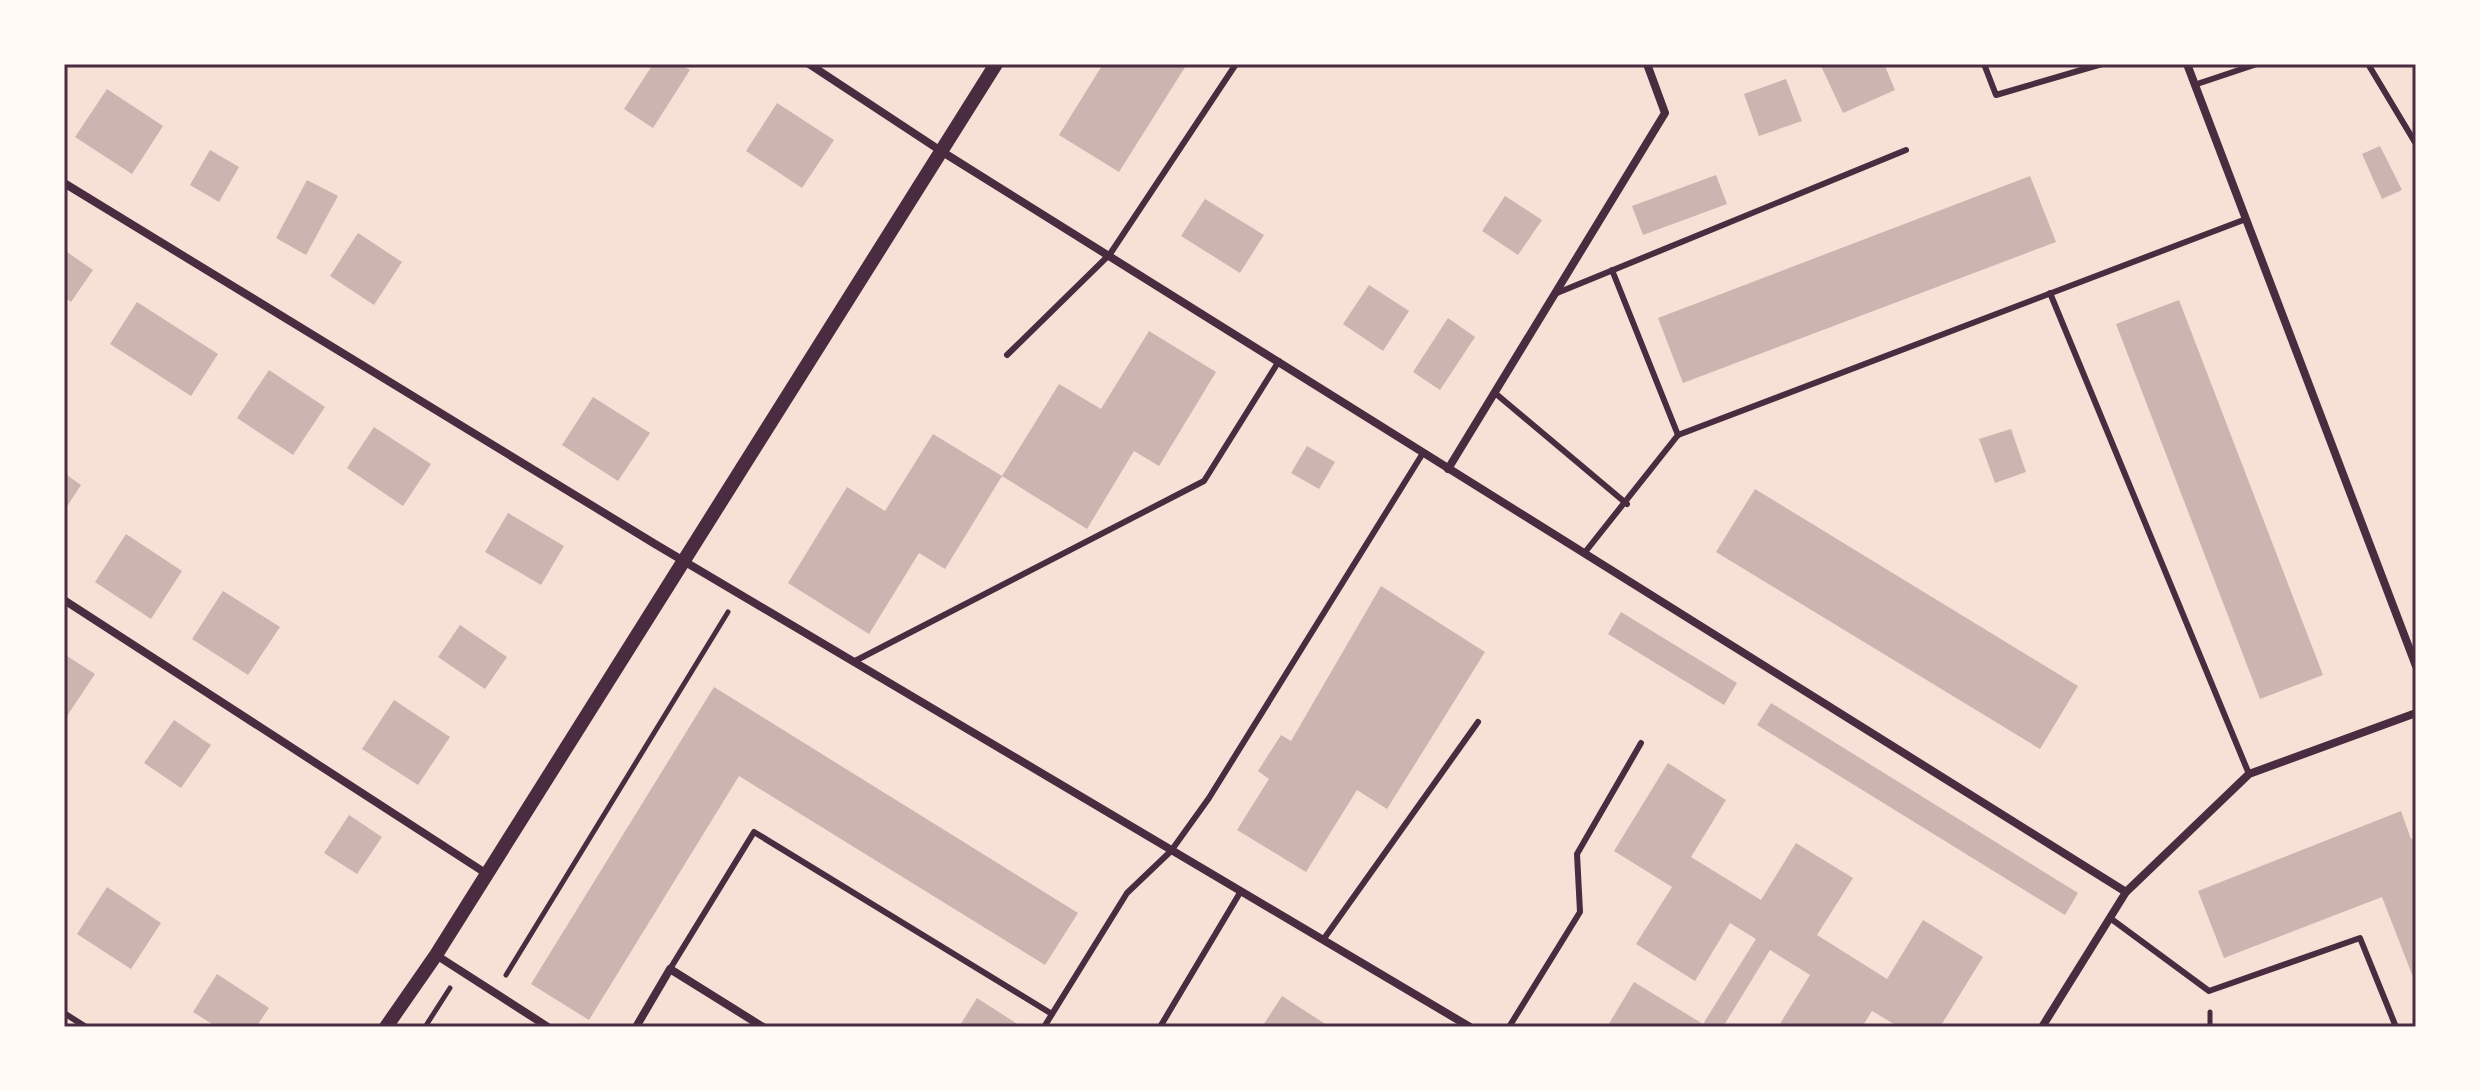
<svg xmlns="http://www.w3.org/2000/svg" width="2480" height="1091" font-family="'Noto Sans',sans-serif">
<rect width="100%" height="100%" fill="#f7e1d7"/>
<g fill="#ccb4b1">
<polygon points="653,64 680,64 690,70 653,128 624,109"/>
<polygon points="1103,64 1187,64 1119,172 1059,135"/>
<polygon points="1825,64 1884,64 1895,90 1843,113 1821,66"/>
<polygon points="1786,79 1802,121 1759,136 1744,94"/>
<polygon points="107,89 163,126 132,174 75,137"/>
<polygon points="777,103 834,140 802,188 746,151"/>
<polygon points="2380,146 2402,190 2382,199 2362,154"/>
<polygon points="210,150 239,167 219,202 190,185"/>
<polygon points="1716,175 1727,204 1643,235 1632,206"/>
<polygon points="2030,176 2056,242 1683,383 1658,318"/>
<polygon points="307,180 338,196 306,255 276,238"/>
<polygon points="1505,196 1542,220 1518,255 1482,231"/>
<polygon points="1205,199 1264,235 1240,273 1181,236"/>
<polygon points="358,233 402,262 374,305 330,276"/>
<polygon points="64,250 93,270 71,302 64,297"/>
<polygon points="1369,285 1409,311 1383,351 1343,324"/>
<polygon points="2179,300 2323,675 2260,699 2116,324"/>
<polygon points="137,302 218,354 191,396 110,344"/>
<polygon points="1448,318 1475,337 1440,390 1413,372"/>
<polygon points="1149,331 1216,372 1159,466 1134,451 1087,529 1002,476 1059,384 1101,409"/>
<polygon points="269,370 325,407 293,455 237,418"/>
<polygon points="593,397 650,433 618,481 562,445"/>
<polygon points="374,427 431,464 403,506 347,468"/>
<polygon points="2011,429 2026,472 1995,483 1979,439"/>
<polygon points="933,434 1002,476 945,569 919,553 869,634 788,583 847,487 885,511"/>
<polygon points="1307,446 1335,462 1319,489 1291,473"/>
<polygon points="64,473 81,485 64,511"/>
<polygon points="1755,489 2078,686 2040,749 1716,552"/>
<polygon points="508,513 564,546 541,585 485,552"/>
<polygon points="126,534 182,571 151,619 95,582"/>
<polygon points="1381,586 1485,652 1387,809 1357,790 1306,872 1237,830 1269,779 1258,771 1281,735 1291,741"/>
<polygon points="223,591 280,627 248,675 192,639"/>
<polygon points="1621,612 1737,683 1724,705 1608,634"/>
<polygon points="460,625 507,657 485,689 438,657"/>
<polygon points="64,654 95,674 67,716 64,714"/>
<polygon points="714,687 1078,913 1045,965 739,776 589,1020 531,984"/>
<polygon points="394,700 450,737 418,785 362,749"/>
<polygon points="1771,703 2078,893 2065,915 1757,725"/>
<polygon points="174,720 211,745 181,788 144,763"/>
<polygon points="1668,763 1726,800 1691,857 1761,900 1796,843 1853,878 1817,935 1887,979 1923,920 1983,957 1940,1027 1899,1027 1872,1011 1862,1027 1778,1027 1810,975 1770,950 1723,1027 1607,1027 1634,982 1703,1024 1756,939 1730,923 1695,981 1636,944 1672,887 1614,851"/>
<polygon points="2401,811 2411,839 2416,837 2416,985 2382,897 2224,958 2198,891"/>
<polygon points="349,815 382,837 357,874 324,853"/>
<polygon points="107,887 161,923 131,969 77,934"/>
<polygon points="217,974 269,1008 256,1027 217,1027 193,1012"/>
<polygon points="1282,996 1330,1027 1262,1027"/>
<polygon points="977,998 1022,1027 959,1027"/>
</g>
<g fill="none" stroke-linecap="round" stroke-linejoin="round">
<g stroke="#4a2c40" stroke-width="5">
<polyline points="506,975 728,612"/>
<polyline points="2210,1012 2210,1027"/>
<polyline points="425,1027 450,988"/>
</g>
<g stroke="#4a2c40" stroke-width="6">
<polyline points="1984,64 1996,95 2102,64"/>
<polyline points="2368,64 2416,144"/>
<polyline points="2194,85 2257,64"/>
<polyline points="1612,270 1678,435"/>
<polyline points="1557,293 1906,150"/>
<polyline points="2050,293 2249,774"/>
<polyline points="1007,355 1110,254 1236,64"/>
<polyline points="1495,393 1627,504"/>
<polyline points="1586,551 1678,435 2246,219"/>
<polyline points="853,662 1204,481 1279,361"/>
<polyline points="2110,918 2209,991 2360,938 2396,1027"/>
<polyline points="1323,940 1478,722"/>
<polyline points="670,969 754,832 1052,1014"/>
<polyline points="64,1013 86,1027"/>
<polyline points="1044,1027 1127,893 1171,851 1209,798 1423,453"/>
<polyline points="1160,1027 1241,891"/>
<polyline points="1509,1027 1580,912 1577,854 1641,743"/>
</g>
<g stroke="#4a2c40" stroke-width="8">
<polyline points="809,64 941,151 2126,892"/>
<polyline points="2187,64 2416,666"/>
<polyline points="64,183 655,544 1470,1027"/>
<polyline points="1448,469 1665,113 1647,64"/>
<polyline points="64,600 487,874"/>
<polyline points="436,955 548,1027"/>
<polyline points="636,1027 670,969 763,1027"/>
<polyline points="2042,1027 2126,892 2249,774 2416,713"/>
</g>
<polyline stroke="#4a2c40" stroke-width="14" points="386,1027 436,955 996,64"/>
</g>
<rect width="2480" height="1091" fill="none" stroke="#fffaf5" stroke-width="132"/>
<rect x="66" y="66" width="2348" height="959" fill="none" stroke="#4a2c40" stroke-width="3"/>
</svg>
